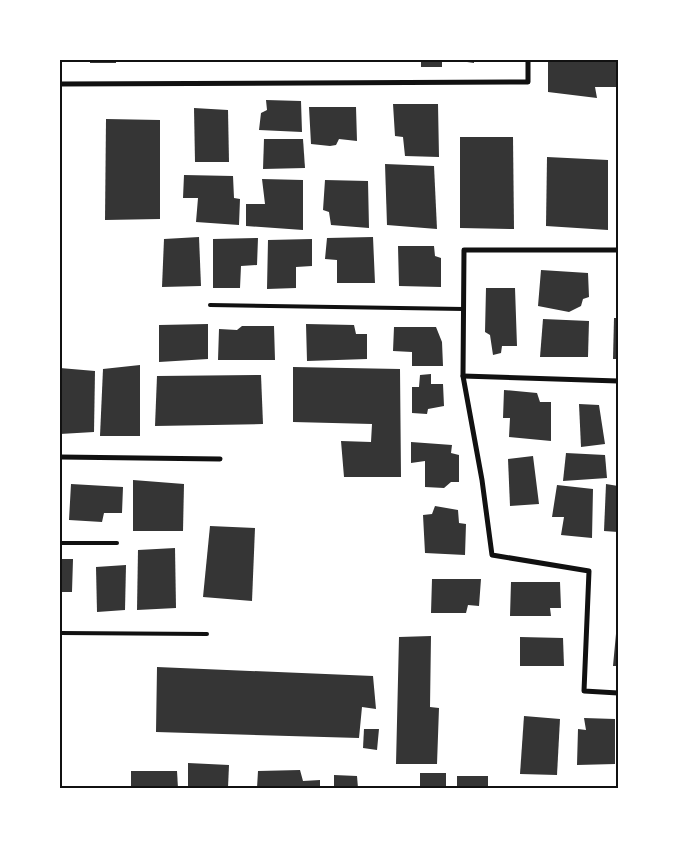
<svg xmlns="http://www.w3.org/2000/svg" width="678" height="848" font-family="Jost,sans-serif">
<rect width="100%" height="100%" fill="#fff"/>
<g fill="#353535">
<rect x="90" y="60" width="26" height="3"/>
<rect x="421" y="60" width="21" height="7"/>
<polygon points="460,60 474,60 474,63 460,61"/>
<polygon points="548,60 618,60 618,87 595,87 597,98 548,92"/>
<polygon points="266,100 301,101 302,132 259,130 261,113 267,110"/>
<polygon points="393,104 438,104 439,157 405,156 403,137 395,136"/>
<polygon points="309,107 356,107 357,141 339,139 336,145 330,146 311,144"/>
<polygon points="194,108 228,110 229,162 195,162"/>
<polygon points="106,119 160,120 160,219 105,220"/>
<polygon points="460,137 513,137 514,229 460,228"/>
<polygon points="264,139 303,139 305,168 263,169"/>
<polygon points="547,157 608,160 608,230 546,226"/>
<polygon points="385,164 434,166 437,229 387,225"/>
<polygon points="184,175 233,176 234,198 240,199 239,225 196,222 198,198 183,198"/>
<polygon points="262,179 303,180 303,230 246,226 246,204 265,204"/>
<polygon points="325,180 368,181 369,228 331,225 329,212 323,210"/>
<polygon points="199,237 201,286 162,287 164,239"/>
<polygon points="373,237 375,283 337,283 337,260 325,259 327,238"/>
<polygon points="258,238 257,265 241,266 240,288 213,288 213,239"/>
<polygon points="312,239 312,266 296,267 296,288 267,289 268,240"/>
<polygon points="398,246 434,246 435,256 441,258 441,287 399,286"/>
<polygon points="541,270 588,273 589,297 583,299 581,306 569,312 538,306"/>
<polygon points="486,288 515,288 517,346 502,346 501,353 493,355 490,335 485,332"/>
<polygon points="614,318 618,318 618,359 613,359"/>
<polygon points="543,319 589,321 588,357 540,357"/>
<polygon points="208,324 208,359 159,362 159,325"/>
<polygon points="306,324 354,325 356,334 367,334 367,359 307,361"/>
<polygon points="242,326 274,326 275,360 218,360 219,329 237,330"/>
<polygon points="394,327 436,327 442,342 443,366 412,366 412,352 393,351"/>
<polygon points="140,365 140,436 100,436 103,369"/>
<polygon points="293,367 400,369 401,477 344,477 341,441 371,442 372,424 293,422"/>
<polygon points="60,368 95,371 94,432 60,434"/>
<polygon points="431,374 431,384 443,384 444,406 428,409 427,414 412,413 412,387 419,387 420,375"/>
<polygon points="261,375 263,424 155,426 157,376"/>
<polygon points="504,390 537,393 540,402 551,402 551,441 509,437 510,418 503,418"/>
<polygon points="579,404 599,405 605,444 581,447"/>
<polygon points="411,442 452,445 451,453 459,455 459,482 451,482 444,488 425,487 425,461 411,463"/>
<polygon points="566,453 605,455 607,478 563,481"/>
<polygon points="533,456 539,504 510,506 508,459"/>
<polygon points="133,480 184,484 183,531 133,531"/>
<polygon points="71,484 123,487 122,513 104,513 102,522 69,520"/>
<polygon points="606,484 618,486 618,532 604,531"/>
<polygon points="557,485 593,489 592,538 561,535 564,517 552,517"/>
<polygon points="435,506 458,510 459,523 466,524 465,555 425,553 423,515 432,514"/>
<polygon points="210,526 255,528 252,601 203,597"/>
<polygon points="175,548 176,608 137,610 138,550"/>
<polygon points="60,559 73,559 72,592 60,592"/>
<polygon points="126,565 125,610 97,612 96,567"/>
<polygon points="432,579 481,579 479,606 468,605 466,613 431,613"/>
<polygon points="511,582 560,582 561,608 550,608 551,616 510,616"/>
<polygon points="617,623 618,623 618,666 613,666"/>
<polygon points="431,636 430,707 439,708 437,764 396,764 399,637"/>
<polygon points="520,637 563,638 564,666 520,666"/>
<polygon points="157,667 373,676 376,709 362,707 359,738 156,732"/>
<polygon points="524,716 560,719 557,775 520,774"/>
<polygon points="584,718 615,719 615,764 577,765 578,729 586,730"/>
<polygon points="364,729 379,729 377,750 363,748"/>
<polygon points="188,763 229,765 228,788 188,788"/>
<polygon points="300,770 303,781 320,780 320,788 257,788 258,771"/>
<polygon points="131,771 177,771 178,788 131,788"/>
<rect x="420" y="773" width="26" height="15"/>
<polygon points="334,775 357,776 358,788 334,788"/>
<rect x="457" y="776" width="31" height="12"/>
</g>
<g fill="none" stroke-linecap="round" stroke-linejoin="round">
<g stroke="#111" stroke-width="4">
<polyline points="210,305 464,309"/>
<polyline points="60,543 117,543"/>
<polyline points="60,633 207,634"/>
</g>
<g stroke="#111" stroke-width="5">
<polyline points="60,84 528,82 528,60"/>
<polyline points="618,250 464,250 463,376 482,480 492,555 589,571 584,691 618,693"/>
<polyline points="463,376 618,381"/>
<polyline points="60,457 220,459"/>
</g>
</g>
<rect width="678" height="848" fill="none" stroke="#ffffff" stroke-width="122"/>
<rect x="61" y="61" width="556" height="726" fill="none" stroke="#111" stroke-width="2"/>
</svg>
